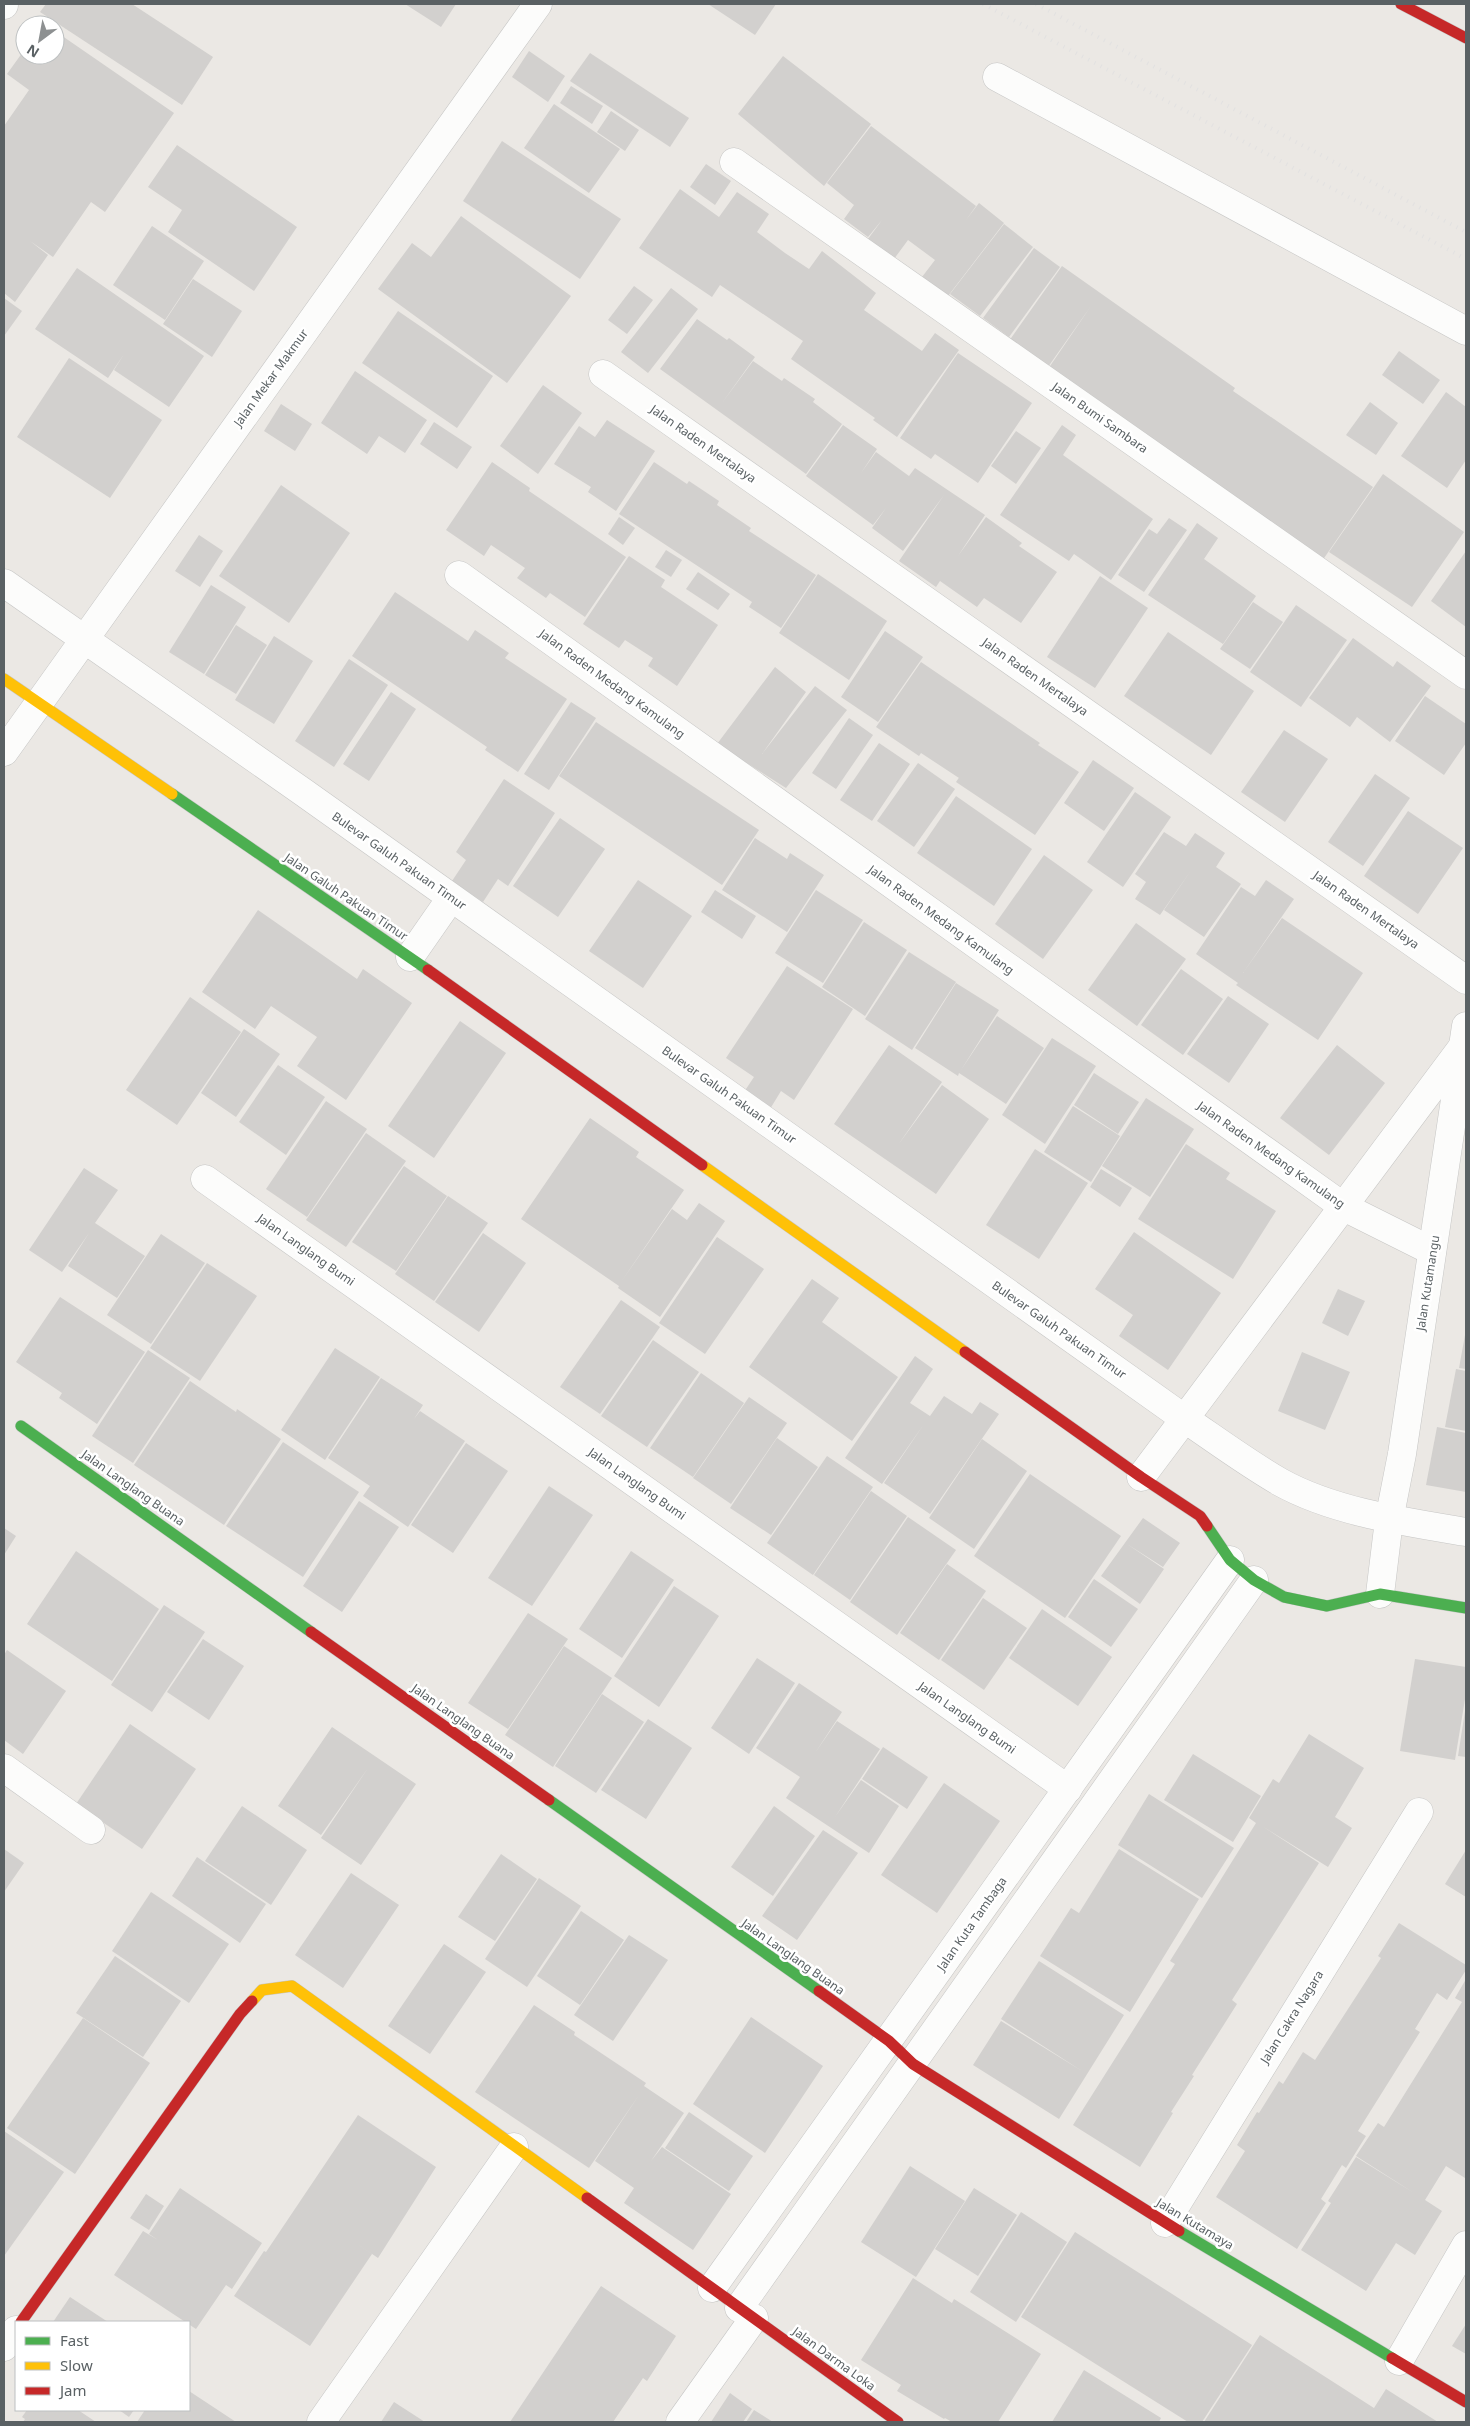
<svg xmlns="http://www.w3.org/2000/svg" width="1470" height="2426" font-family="'Noto Sans',sans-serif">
<rect width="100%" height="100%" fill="#ebe8e4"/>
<g fill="#d2d0ce">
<polygon points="46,4 132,4 213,57 182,105 40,12"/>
<polygon points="405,4 456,4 441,27"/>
<polygon points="708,4 776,4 755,35"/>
<polygon points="55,31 174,113 105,212 91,202 53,257 30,241 48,255 15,302 4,293 4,126 29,90 7,74 25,49 25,55 55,55"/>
<polygon points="529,51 565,76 548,102 512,77"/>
<polygon points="590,53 689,118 670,147 570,81"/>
<polygon points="783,56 871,124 824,186 738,114"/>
<polygon points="571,86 603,106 592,124 560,103"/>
<polygon points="554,104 620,149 589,193 524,148"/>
<polygon points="611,111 639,130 625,151 597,132"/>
<polygon points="871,126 976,206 966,220 979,203 1004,223 948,296 922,277 935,260 908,240 894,259 868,239 882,220 868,237 844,219 854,205 827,183"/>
<polygon points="502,141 621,219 580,279 463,201"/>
<polygon points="177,145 297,227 254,291 168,232 182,210 148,187"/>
<polygon points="706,164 731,181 715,205 690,187"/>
<polygon points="680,189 719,217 737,192 769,214 757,232 785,253 809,269 822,251 876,293 864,310 922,351 935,333 959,350 897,437 873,420 875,418 791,359 803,341 720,285 712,297 639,248"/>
<polygon points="461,216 571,296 507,383 378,289 412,243 431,257"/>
<polygon points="1004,224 1033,247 980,316 950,294"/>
<polygon points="152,226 204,261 165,320 113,285"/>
<polygon points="1034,248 1060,267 1009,337 983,318"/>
<polygon points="1062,266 1235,388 1233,391 1373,487 1320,564 1048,369 1091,306 1048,367 1009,341"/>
<polygon points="77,268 204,356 169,407 114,370 124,354 108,378 35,329"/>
<polygon points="193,279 242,311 212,357 163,324"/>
<polygon points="634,286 653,300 627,334 608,320"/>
<polygon points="671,288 698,309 648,373 621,352"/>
<polygon points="4,298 22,311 4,336"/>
<polygon points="398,311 493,376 457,428 362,363"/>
<polygon points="697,319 727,340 729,338 755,357 722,403 753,361 782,381 784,378 815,399 813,402 842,424 806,474 660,369"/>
<polygon points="1399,351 1440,380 1423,404 1382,375"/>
<polygon points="958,353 1032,403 978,483 935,454 931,459 900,438"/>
<polygon points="69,358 162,420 110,498 17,437"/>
<polygon points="355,371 427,420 405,453 379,436 367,454 321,423"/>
<polygon points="543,385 582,413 538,474 500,446"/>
<polygon points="1446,392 1466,407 1466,460 1447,488 1401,456"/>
<polygon points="1370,402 1398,423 1376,455 1346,435"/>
<polygon points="281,404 312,424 295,451 264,431"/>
<polygon points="607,420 655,451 616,511 588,492 591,487 554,464 579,426 595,437"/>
<polygon points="434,422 472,447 457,469 420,444"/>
<polygon points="843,425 877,449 861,473 876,452 909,476 915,468 985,515 958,556 986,517 1022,543 1019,546 1057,572 1021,623 984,598 977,607 940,581 936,587 899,561 944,495 903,551 872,528 886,508 873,525 806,476"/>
<polygon points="1062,425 1076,435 1063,455 1153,519 1111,580 1074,554 1069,561 1000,515"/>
<polygon points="1016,431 1041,448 1016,484 991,466"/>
<polygon points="492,462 530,488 529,491 626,557 585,617 550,593 546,598 517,578 525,568 491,545 484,556 446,530"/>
<polygon points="654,462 687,484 689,481 719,501 717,505 751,528 749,531 816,575 781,628 749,607 752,602 619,514"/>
<polygon points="1383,474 1464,532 1412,607 1329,552"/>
<polygon points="281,485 350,533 289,623 219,576"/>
<polygon points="619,517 635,528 623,545 608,534"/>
<polygon points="1169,518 1187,530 1144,592 1118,575 1149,529 1157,534"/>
<polygon points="1197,523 1218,538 1204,559 1256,596 1223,644 1148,595"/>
<polygon points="199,535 223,551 200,587 175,571"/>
<polygon points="666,550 682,560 671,577 655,567"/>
<polygon points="1466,551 1466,627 1431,601"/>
<polygon points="629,556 665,580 661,587 718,625 677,686 648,666 653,658 625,640 619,648 583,624"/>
<polygon points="698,572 730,594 718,610 686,589"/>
<polygon points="818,574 887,621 849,680 779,633"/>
<polygon points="1100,576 1148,608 1095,688 1047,657"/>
<polygon points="211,585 246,607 204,674 169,652"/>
<polygon points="395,592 468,641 475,630 509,653 505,658 567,699 518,772 485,750 487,747 352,656"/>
<polygon points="1253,602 1283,622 1250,669 1220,649"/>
<polygon points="1296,605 1347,640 1301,707 1250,672"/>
<polygon points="236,625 267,645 236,694 205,675"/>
<polygon points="885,631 923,657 878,722 841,697"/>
<polygon points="1168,632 1254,691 1211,755 1124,696"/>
<polygon points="274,636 313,661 274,724 235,700"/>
<polygon points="1353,638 1393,667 1397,661 1431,686 1390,742 1357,717 1350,727 1309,698"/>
<polygon points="349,659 388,685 334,767 295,741"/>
<polygon points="921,662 1040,743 1038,745 1079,772 1035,835 956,782 973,757 959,778 921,753 919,756 876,727"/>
<polygon points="775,667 806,692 762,754 815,686 847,710 786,788 717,744"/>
<polygon points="391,692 416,709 369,781 343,764"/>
<polygon points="1425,696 1466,724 1466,743 1444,775 1395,741"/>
<polygon points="571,702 596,718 549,790 524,774"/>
<polygon points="849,718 873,735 836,789 812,773"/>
<polygon points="596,722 759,830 722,885 559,776"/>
<polygon points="1284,730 1328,759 1285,822 1241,792"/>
<polygon points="879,743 910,764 872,821 840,800"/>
<polygon points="1093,760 1134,788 1104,831 1064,803"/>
<polygon points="918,763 955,789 914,847 877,821"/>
<polygon points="1375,774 1410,798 1363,866 1328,842"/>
<polygon points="504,779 555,813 508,886 498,879 483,902 452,881 466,860 456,852"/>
<polygon points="1135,792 1171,817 1123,887 1087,862"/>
<polygon points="956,796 1032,849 994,906 917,853"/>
<polygon points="1408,811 1463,848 1418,914 1364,876"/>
<polygon points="560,818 605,849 558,917 513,886"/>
<polygon points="1164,832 1186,846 1195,833 1225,853 1216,867 1241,884 1204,937 1164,910 1192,869 1160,915 1135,899 1146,882 1135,874"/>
<polygon points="755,838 787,859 790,853 824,875 787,932 722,890"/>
<polygon points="1044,855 1093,890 1043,959 995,924"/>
<polygon points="638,880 692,916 643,988 589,951"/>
<polygon points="1266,880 1294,899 1243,973 1282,918 1363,973 1318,1040 1236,985 1238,983 1196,954 1241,887 1255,896"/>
<polygon points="715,890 756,916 742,939 701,912"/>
<polygon points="816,890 863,920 823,983 775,953"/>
<polygon points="258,910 357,979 363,969 412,1003 346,1100 297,1066 317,1037 271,1006 255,1029 202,992"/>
<polygon points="864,922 907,950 865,1016 822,987"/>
<polygon points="1136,923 1186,959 1137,1026 1088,990"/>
<polygon points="909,952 956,982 912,1050 865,1019"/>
<polygon points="787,966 853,1009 794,1100 781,1091 770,1109 744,1092 754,1077 726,1058"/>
<polygon points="1181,969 1223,999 1183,1055 1141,1025"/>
<polygon points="956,983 999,1010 961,1070 997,1016 1044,1048 1006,1104 959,1073 958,1076 915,1048"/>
<polygon points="1228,996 1269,1024 1229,1083 1187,1054"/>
<polygon points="190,997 241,1032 177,1125 126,1090"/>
<polygon points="460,1021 506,1053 434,1158 388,1126"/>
<polygon points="244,1029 280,1054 236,1117 201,1093"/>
<polygon points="1052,1038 1096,1066 1045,1144 1002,1115"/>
<polygon points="889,1045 942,1082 898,1145 942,1085 989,1119 936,1194 834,1124"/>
<polygon points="1337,1045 1385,1083 1329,1155 1280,1118"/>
<polygon points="278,1065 325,1097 286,1155 239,1122"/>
<polygon points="1094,1073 1139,1102 1118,1134 1074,1105"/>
<polygon points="1146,1098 1194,1129 1150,1197 1102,1166"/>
<polygon points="326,1101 367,1129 307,1217 266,1189"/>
<polygon points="1073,1106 1120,1136 1091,1182 1044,1152"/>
<polygon points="590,1118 639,1152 636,1157 684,1190 621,1282 672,1209 687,1220 699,1203 725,1221 660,1317 618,1288 619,1286 521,1219"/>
<polygon points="366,1133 406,1161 346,1247 306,1220"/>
<polygon points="1186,1144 1230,1173 1226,1179 1276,1211 1233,1279 1138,1219"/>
<polygon points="1035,1149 1088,1183 1039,1259 986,1225"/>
<polygon points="404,1166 447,1196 396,1271 352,1242"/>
<polygon points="84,1168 118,1190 95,1223 145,1256 117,1298 68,1266 89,1233 62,1272 29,1250"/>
<polygon points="1101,1169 1132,1188 1120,1207 1090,1187"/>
<polygon points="448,1196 488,1223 434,1301 395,1274"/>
<polygon points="1134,1232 1221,1293 1168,1370 1119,1336 1133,1315 1095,1289"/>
<polygon points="483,1233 526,1263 479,1332 435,1302"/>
<polygon points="161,1234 205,1263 151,1344 107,1315"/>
<polygon points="717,1237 764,1269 705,1354 659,1323"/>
<polygon points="207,1263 257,1296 200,1381 150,1348"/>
<polygon points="812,1279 839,1298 822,1322 898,1377 852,1441 749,1367"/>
<polygon points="1338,1289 1365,1301 1348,1336 1322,1323"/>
<polygon points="60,1297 145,1352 97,1424 59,1398 62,1393 16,1362"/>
<polygon points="621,1300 660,1327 600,1414 560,1387"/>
<polygon points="1465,1335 1466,1335 1466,1369 1459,1368"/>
<polygon points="653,1340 699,1372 647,1447 601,1416"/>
<polygon points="335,1348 380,1377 325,1460 281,1430"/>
<polygon points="148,1350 190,1378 133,1463 92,1436"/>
<polygon points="1302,1352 1350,1372 1325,1430 1278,1411"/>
<polygon points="915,1356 933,1369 910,1403 930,1416 944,1396 972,1414 980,1402 999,1414 930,1514 884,1483 924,1424 882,1484 845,1458"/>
<polygon points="1456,1369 1466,1371 1466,1431 1445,1427"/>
<polygon points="701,1373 744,1403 693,1477 650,1448"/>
<polygon points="381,1378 423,1405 414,1419 420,1411 465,1441 408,1527 363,1496 370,1486 328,1458"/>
<polygon points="190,1381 236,1412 237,1409 281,1439 224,1525 134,1465"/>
<polygon points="749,1397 787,1423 731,1504 693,1478"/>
<polygon points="1437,1427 1466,1433 1466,1492 1426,1485"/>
<polygon points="777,1438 818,1467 771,1535 730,1508"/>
<polygon points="982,1439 1027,1471 974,1549 929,1518"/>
<polygon points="283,1442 359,1492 303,1577 226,1526"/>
<polygon points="466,1443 508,1471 453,1553 411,1525"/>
<polygon points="827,1456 873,1487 813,1575 767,1543"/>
<polygon points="1030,1474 1121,1536 1065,1618 974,1556"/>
<polygon points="549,1486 593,1515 532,1606 488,1578"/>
<polygon points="871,1491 907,1516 850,1600 814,1575"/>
<polygon points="359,1501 399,1527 342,1612 303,1586"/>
<polygon points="908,1517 956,1550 897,1635 850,1602"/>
<polygon points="1143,1518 1180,1543 1163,1567 1127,1544 1164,1569 1140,1604 1101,1576"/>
<polygon points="4,1528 16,1536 4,1555"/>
<polygon points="76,1551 159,1609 112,1681 27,1624"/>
<polygon points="631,1551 674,1580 622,1658 579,1629"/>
<polygon points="947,1564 986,1591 939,1660 900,1633"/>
<polygon points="1094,1579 1138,1609 1111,1647 1068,1617"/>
<polygon points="674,1586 719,1616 659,1707 614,1676"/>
<polygon points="983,1598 1027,1628 984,1690 941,1660"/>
<polygon points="164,1605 205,1632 152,1712 111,1685"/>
<polygon points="1042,1609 1112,1657 1078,1706 1009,1658"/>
<polygon points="528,1613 568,1639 508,1729 468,1703"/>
<polygon points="203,1639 244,1666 209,1720 167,1692"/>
<polygon points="564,1646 612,1678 553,1767 505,1735"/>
<polygon points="7,1650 66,1691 23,1754 4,1740 4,1655"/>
<polygon points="757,1658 795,1683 749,1754 711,1728"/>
<polygon points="1415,1659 1466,1667 1466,1693 1455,1760 1400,1751"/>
<polygon points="799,1683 842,1712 815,1753 837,1721 880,1749 835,1817 861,1780 899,1806 869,1853 786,1798 800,1777 756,1748"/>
<polygon points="602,1694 644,1722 596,1793 555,1766"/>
<polygon points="1465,1711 1466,1711 1466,1757 1458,1756"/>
<polygon points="648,1719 692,1748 646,1819 601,1790"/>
<polygon points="130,1724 196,1769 142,1849 76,1804"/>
<polygon points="332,1727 416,1784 361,1865 321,1838 368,1768 321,1835 278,1806"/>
<polygon points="1309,1734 1364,1768 1335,1817 1352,1828 1328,1867 1262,1826 1319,1863 1232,2000 1237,2004 1192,2075 1194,2076 1171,2112 1173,2113 1140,2167 1073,2125 1175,1964 1170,1961 1256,1823 1249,1818 1273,1779 1279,1783"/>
<polygon points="883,1747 928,1777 907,1809 862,1779"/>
<polygon points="1193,1754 1261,1796 1233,1842 1164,1800"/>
<polygon points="944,1783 1000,1821 937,1913 881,1875"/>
<polygon points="1149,1794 1234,1848 1202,1898 1118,1845"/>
<polygon points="242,1806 307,1850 271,1905 205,1861"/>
<polygon points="774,1806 815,1836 773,1896 731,1867"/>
<polygon points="823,1830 858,1853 797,1940 762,1916"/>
<polygon points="4,1849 24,1863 4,1892"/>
<polygon points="1119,1849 1199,1899 1130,2012 1040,1956 1071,1908 1079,1913"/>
<polygon points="1466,1850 1466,1897 1445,1884"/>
<polygon points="501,1854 537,1879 495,1941 458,1917"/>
<polygon points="197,1857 266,1904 240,1943 172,1896"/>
<polygon points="351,1873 399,1905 343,1988 295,1955"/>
<polygon points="539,1878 581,1906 527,1987 485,1959"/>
<polygon points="151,1892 229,1944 189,2003 112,1951"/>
<polygon points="581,1911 624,1940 580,2005 537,1976"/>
<polygon points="1399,1923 1466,1965 1466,1970 1447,2000 1437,1993 1415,2029 1420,2032 1358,2131 1366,2136 1346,2168 1342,2165 1321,2199 1326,2203 1297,2249 1216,2197 1245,2151 1237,2145 1257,2112 1259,2113 1279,2081 1283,2084 1303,2052 1315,2060 1381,1958 1378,1956"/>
<polygon points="629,1935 668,1960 613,2041 574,2015"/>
<polygon points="444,1944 486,1972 430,2054 388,2026"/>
<polygon points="115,1956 181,2001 143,2057 76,2013"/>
<polygon points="1039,1961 1124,2015 1059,2119 973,2065 1001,2021 1082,2071 1001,2019"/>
<polygon points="1466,1979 1466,2176 1465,2178 1446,2166 1425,2200 1442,2211 1415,2255 1396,2243 1366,2291 1301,2250 1331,2203 1328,2201 1356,2157 1414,2193 1356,2156 1378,2123 1384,2127 1462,2002 1455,1998"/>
<polygon points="534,2005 575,2032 574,2035 646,2083 644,2086 684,2113 651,2161 662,2147 731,2194 693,2250 624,2203 634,2188 595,2161 639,2095 589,2168 475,2092"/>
<polygon points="751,2017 823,2066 765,2153 693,2104"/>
<polygon points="83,2018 150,2063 75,2174 7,2128"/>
<polygon points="689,2112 753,2156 729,2191 665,2148"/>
<polygon points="358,2115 436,2167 378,2258 347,2237 372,2254 310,2346 234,2296 264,2251 266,2252"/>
<polygon points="4,2131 64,2172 4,2256"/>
<polygon points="910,2166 965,2201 916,2277 861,2242"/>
<polygon points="180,2188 262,2243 232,2289 226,2285 196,2329 114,2275 143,2231 158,2240 149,2234"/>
<polygon points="974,2188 1017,2215 978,2276 935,2249"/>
<polygon points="146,2194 164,2206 149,2230 130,2218"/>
<polygon points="1021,2212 1067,2242 1016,2322 970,2292"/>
<polygon points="1075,2232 1252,2345 1202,2422 1188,2422 1021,2317"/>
<polygon points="913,2278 952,2303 954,2299 1041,2354 998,2422 952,2422 945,2418 944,2419 897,2391 901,2385 861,2360"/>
<polygon points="601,2286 676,2336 647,2381 643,2378 613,2422 510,2422"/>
<polygon points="70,2297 108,2322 53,2322"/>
<polygon points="1466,2324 1466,2354 1452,2346"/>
<polygon points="1260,2335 1374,2408 1386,2389 1438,2422 1204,2422"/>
<polygon points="1084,2370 1161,2418 1159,2422 1052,2422"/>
<polygon points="189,2391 236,2422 137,2422 145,2410 189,2410"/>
<polygon points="730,2393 752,2409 743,2422 711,2422"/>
<polygon points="394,2402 425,2422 381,2422"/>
<polygon points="27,2410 78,2410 96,2422 23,2422 25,2419 22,2417"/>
<polygon points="119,2410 134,2410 129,2417"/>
<polygon points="754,2410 773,2422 746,2422"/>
</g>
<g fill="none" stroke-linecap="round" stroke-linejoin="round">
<defs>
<g id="street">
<polyline points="4,5 4,4"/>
<polyline points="997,77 1466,331"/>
<polyline points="734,162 1466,675"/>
<polyline points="603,374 1466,980"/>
<polyline points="459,575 1344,1207 1432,1251"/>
<path d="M4,583L303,792L1185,1419C1216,1440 1247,1463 1280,1482C1334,1512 1406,1522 1466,1532"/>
<polyline points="4,752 538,4"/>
<polyline points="410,957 451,898"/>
<polyline points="205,1179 1068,1789"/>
<polyline points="1141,1477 1461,1049"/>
<polyline points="1380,1594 1389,1520 1402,1454 1466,1026"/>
<polyline points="4,1768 91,1830"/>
<polyline points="1165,2223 1419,1812"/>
<polyline points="712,2288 1230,1560"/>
<polyline points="739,2308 1254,1580"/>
<polyline points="4,2347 16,2330"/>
<polyline points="1399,2361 1466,2245"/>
<polyline points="321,2422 514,2147"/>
<polyline points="680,2422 754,2318"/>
</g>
<g id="fast">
<polyline points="172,794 428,970"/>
<polyline points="21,1426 311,1632"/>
<polyline points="1207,1526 1230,1560 1254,1580 1284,1597 1327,1606 1380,1594 1466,1608"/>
<polyline points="549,1800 819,1991"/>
<polyline points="1179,2231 1392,2358"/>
</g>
<g id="slow">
<polyline points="4,679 172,794"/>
<polyline points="702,1165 965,1352"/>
<polyline points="252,2001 262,1990 292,1986 587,2198"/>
</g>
<g id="jam">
<polyline points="1401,4 1466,38"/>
<polyline points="428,970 702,1165"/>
<polyline points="965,1352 1141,1477 1200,1516 1207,1526"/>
<polyline points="311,1632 549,1800"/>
<polyline points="819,1991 889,2041 913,2064 1179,2231"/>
<polyline points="587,2198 898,2422"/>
<polyline points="21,2322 240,2014 252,2001"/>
<polyline points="1392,2358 1466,2402"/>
</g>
</defs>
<use href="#street" stroke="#c6c6c5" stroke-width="29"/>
<use href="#fast" stroke="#c7c7c7" stroke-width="12"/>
<use href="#slow" stroke="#c7c7c7" stroke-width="12"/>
<use href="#jam" stroke="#c7c7c7" stroke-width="12"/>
<use href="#street" stroke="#fcfcfb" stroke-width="28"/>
<use href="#fast" stroke="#4caf50" stroke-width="11"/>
<use href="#slow" stroke="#ffc107" stroke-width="11"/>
<use href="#jam" stroke="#c62828" stroke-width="11"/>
<g stroke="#e2e1e1" stroke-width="4" stroke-dasharray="1 6" stroke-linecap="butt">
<polyline points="983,4 1466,259"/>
<polyline points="1036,4 1466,232"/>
</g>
</g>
<g text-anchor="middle" stroke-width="5" stroke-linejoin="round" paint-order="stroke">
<g font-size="12" fill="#5a6164" stroke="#fff">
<text transform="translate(271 378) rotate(-54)" y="4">Jalan Mekar Makmur</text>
<text transform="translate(1100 418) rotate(35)" y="4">Jalan Bumi Sambara</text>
<text transform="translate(703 444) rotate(35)" y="4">Jalan Raden Mertalaya</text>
<text transform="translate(1035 677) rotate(35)" y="4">Jalan Raden Mertalaya</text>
<text transform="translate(612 684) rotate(36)" y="4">Jalan Raden Medang Kamulang</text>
<text transform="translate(399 861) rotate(35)" y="4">Bulevar Galuh Pakuan Timur</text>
<text transform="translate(346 897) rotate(34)" y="4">Jalan Galuh Pakuan Timur</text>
<text transform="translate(1366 910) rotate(35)" y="4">Jalan Raden Mertalaya</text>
<text transform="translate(941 920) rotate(36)" y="4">Jalan Raden Medang Kamulang</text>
<text transform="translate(729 1095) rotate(35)" y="4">Bulevar Galuh Pakuan Timur</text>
<text transform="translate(1271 1155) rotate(35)" y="4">Jalan Raden Medang Kamulang</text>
<text transform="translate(306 1250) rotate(35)" y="4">Jalan Langlang Bumi</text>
<text transform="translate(1428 1283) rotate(-81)" y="4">Jalan Kutamangu</text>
<text transform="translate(1059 1330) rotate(35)" y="4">Bulevar Galuh Pakuan Timur</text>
<text transform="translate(637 1484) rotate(35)" y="4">Jalan Langlang Bumi</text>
<text transform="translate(133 1488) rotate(35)" y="4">Jalan Langlang Buana</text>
<text transform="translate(967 1718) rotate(35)" y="4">Jalan Langlang Bumi</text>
<text transform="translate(463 1722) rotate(35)" y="4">Jalan Langlang Buana</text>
<text transform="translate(972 1924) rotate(-55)" y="4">Jalan Kuta Tambaga</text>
<text transform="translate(793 1957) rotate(35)" y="4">Jalan Langlang Buana</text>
<text transform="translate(1292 2017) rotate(-58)" y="4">Jalan Cakra Nagara</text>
<text transform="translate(1195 2224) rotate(31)" y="4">Jalan Kutamaya</text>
<text transform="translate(834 2359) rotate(36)" y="4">Jalan Darma Loka</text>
</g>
</g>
<rect width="1470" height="2426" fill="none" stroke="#5a6164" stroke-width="10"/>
<rect x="15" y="2321" width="175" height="90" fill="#ffffff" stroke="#bdc0c1"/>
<rect x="25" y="2337" width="25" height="8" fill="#4caf50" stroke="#bdc0c1"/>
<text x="60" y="2346" font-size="15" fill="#5a6164">Fast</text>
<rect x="25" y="2362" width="25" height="8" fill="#ffc107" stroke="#bdc0c1"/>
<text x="60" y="2371" font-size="15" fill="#5a6164">Slow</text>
<rect x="25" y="2387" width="25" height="8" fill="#c62828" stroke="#bdc0c1"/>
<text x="60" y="2396" font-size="15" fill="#5a6164">Jam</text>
<g transform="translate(40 40) rotate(212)"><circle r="24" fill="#ffffff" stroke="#bdc0c1"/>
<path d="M0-4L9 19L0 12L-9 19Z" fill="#8d9091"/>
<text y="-8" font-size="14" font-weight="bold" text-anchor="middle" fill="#5a6164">N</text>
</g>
</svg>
